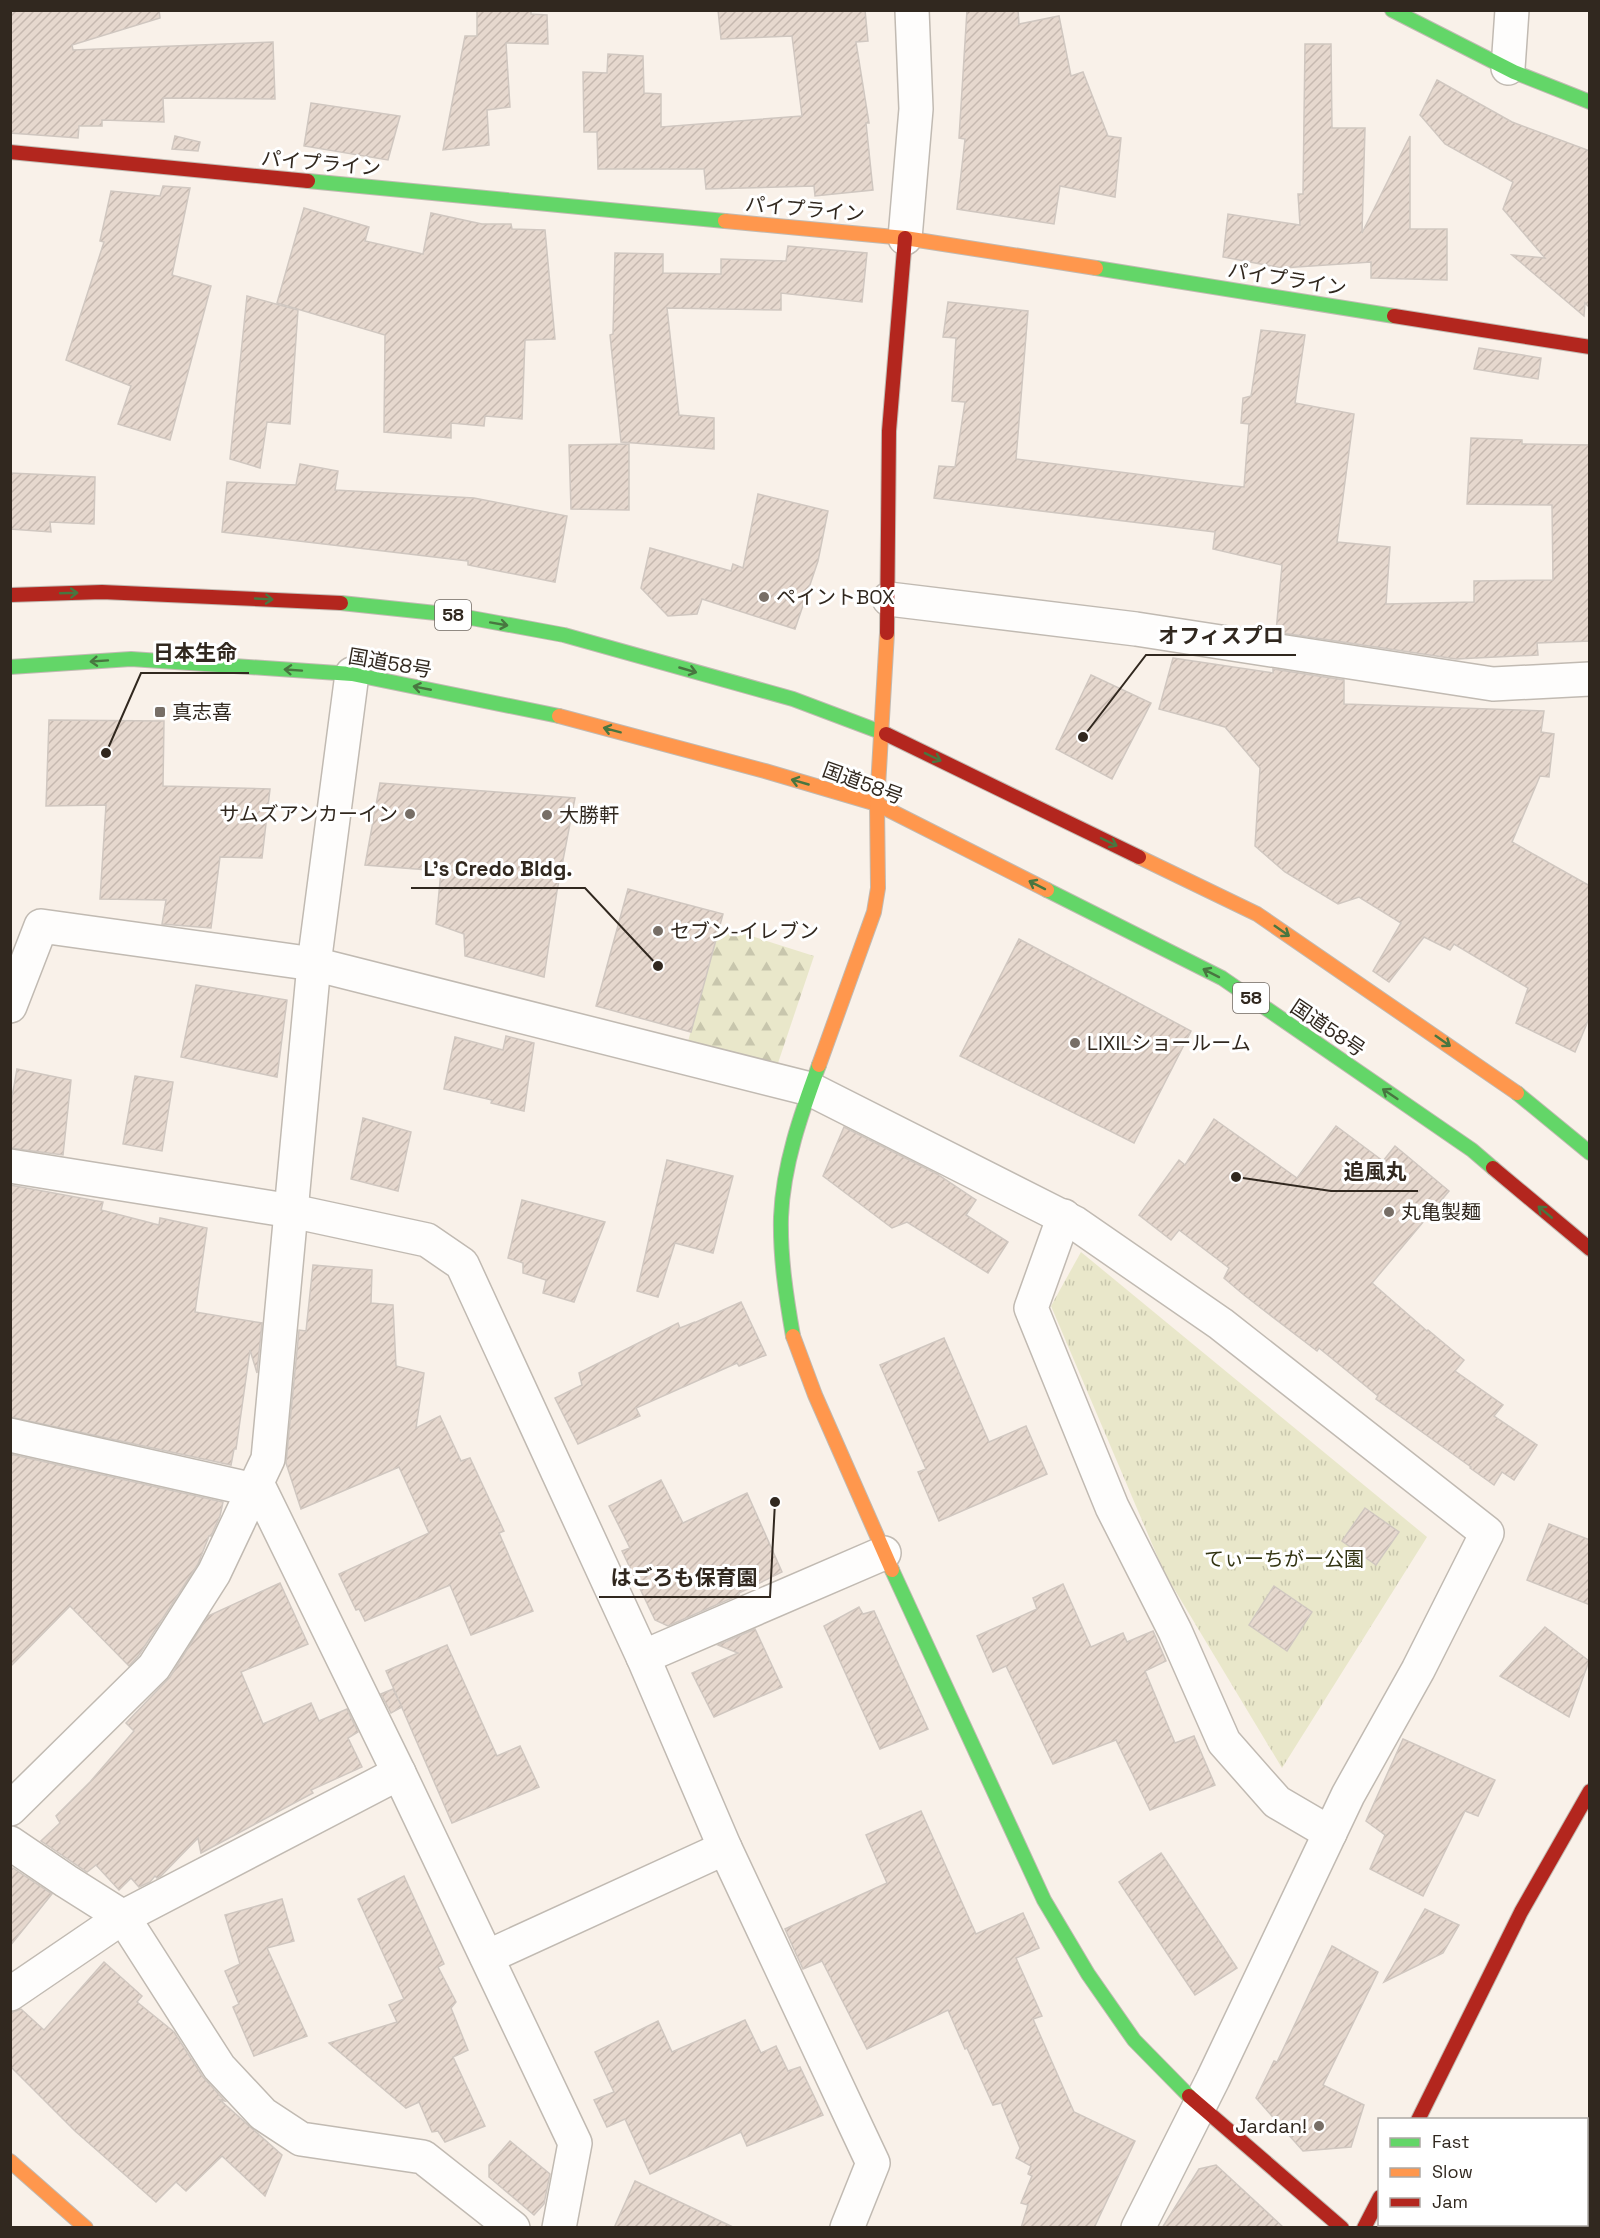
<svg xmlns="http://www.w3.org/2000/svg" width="1600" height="2238" font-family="'Space Grotesk','Noto Sans JP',sans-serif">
<defs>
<pattern id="forest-firs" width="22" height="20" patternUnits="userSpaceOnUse" patternTransform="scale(1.5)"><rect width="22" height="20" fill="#e9e7ca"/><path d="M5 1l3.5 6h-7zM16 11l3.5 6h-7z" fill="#c8c6ad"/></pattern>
<pattern id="park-tufts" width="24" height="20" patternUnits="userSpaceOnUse" patternTransform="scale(1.5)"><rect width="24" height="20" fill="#e9e7ca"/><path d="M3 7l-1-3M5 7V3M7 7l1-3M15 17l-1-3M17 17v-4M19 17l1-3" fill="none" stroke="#c8c6ad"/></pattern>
<pattern id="building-hatch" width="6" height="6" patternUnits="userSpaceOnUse" patternTransform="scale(1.5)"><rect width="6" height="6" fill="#e6d8ce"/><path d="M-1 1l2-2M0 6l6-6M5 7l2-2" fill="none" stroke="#c6b9b0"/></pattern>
</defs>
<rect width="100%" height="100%" fill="#f9f1e9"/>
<polygon fill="url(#forest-firs)" points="720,926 814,956 776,1069 687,1045"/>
<polygon fill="url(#park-tufts)" points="1081,1252 1427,1537 1282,1768 1164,1572 1051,1306"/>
<g fill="url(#building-hatch)" stroke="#d0c7c0" stroke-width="1.5">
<polygon points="10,10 159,10 160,18 72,45 73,50 273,42 275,99 163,98 164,122 102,120 102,126 79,126 78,138 10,133"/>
<polygon points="477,10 531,10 531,14 547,15 548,44 506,43 510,107 487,110 489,145 443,150 465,36 477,36"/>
<polygon points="718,10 865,10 868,41 856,42 869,123 866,123 873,190 815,196 814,186 706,189 704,169 598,169 597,132 584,132 583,72 607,73 608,54 643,56 644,93 661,94 661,127 802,116 792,36 721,39"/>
<polygon points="967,10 1018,10 1019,24 1059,16 1071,76 1083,72 1108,136 1121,138 1115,197 1060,186 1054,224 957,209 965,139 959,138"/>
<polygon points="1305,44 1331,44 1332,128 1365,128 1362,233 1410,136 1410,229 1447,229 1447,280 1371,278 1371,262 1282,268 1223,257 1228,214 1300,225 1298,194 1303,194"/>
<polygon points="1437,80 1512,122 1590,151 1590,308 1585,303 1584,316 1512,255 1545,258 1503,209 1513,182 1445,144 1420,115"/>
<polygon points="311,103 400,116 388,160 304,146"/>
<polygon points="175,136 200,142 198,151 172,149"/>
<polygon points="163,186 190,188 172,275 211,286 170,440 118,424 131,386 66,360 104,242 100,241 111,191 160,196"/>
<polygon points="304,208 369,227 365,241 423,254 431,213 482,224 511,224 512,229 545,230 555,339 525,340 522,419 485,416 484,426 451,423 451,438 384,432 385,335 277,303"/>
<polygon points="788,246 867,253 862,302 781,293 781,310 667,308 679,415 714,418 714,449 621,442 610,335 613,334 615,253 663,254 663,273 721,274 721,259 786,261"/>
<polygon points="247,296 298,310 290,424 267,422 260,468 230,459"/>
<polygon points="948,302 1028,311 1016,459 1223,485 1244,487 1249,424 1241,423 1243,398 1251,396 1261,330 1305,335 1295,403 1354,414 1337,542 1390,547 1386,604 1474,602 1474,581 1553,580 1552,505 1467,504 1471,438 1522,440 1522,444 1590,445 1590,641 1537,643 1538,655 1456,659 1276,632 1282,565 1213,549 1215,532 934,498 939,466 955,467 965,402 952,401 956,338 943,337"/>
<polygon points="1479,348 1541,358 1538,379 1474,369"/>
<polygon points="629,444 629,510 571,509 569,445"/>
<polygon points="300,464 338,471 335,490 474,498 567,516 555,582 468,565 468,561 222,532 227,482 296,485"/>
<polygon points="10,473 95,477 94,524 50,522 51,532 10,529"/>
<polygon points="758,494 828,511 818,561 795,629 702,599 697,614 668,616 641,588 650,548 731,571 733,564 743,568"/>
<polygon points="1173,658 1273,673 1273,669 1344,680 1344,704 1544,711 1541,732 1554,734 1549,777 1540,776 1512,842 1590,886 1590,1016 1575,1052 1516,1023 1528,988 1454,944 1450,950 1424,937 1389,982 1373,971 1401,923 1359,897 1338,904 1285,872 1255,846 1260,768 1225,727 1159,709"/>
<polygon points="1091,675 1151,703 1112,779 1056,749"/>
<polygon points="49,720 164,721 163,786 270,789 262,858 220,857 211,928 162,924 166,900 100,899 106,805 46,806"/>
<polygon points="380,783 575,798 557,891 544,977 465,956 464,934 436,924 441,871 365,865"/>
<polygon points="628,889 723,914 691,1032 596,1006"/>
<polygon points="1019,939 1191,1031 1134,1143 960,1056"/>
<polygon points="196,985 287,1000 277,1077 181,1057"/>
<polygon points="506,1036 534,1043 524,1111 491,1103 492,1100 444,1089 455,1037 503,1050"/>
<polygon points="17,1069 71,1080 63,1155 10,1148 10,1108"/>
<polygon points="135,1076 173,1082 162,1151 123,1144"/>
<polygon points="363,1118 411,1132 398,1191 351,1179"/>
<polygon points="1214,1119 1297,1178 1336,1126 1383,1161 1395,1146 1449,1191 1372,1283 1427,1331 1428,1330 1464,1360 1455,1371 1503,1405 1494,1416 1537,1445 1514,1480 1502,1472 1494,1485 1470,1468 1471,1467 1376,1399 1378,1396 1319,1348 1317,1351 1244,1295 1224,1278 1229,1268 1179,1230 1171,1240 1139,1215 1179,1160 1185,1165"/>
<polygon points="844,1127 937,1174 976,1200 966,1215 1008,1242 988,1273 907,1222 892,1228 823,1176"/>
<polygon points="667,1160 733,1176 713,1253 675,1243 658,1297 637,1291"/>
<polygon points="10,1185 103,1202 101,1210 159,1225 160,1218 207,1228 195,1312 262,1323 257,1373 250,1350 236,1449 234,1449 231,1465 10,1417"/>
<polygon points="522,1200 605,1222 574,1302 543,1293 546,1280 523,1273 523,1263 508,1258"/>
<polygon points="313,1265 372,1270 371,1303 393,1305 396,1366 424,1373 416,1428 440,1416 461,1461 470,1458 504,1531 499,1533 533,1611 471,1635 450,1585 365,1621 359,1609 356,1610 339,1574 429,1533 399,1467 301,1509 286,1463 299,1330 306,1331"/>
<polygon points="741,1302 766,1355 739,1366 737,1363 636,1408 640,1416 578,1444 555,1398 582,1385 579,1373 678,1323 680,1328 695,1322 694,1323"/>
<polygon points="944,1338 989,1442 1026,1426 1047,1474 939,1521 918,1472 926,1469 880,1365"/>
<polygon points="10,1454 223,1502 220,1516 211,1536 209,1536 198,1564 139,1655 129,1666 70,1606 10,1667"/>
<polygon points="661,1480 683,1523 747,1493 782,1572 739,1593 739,1595 668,1626 655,1620 622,1551 630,1548 609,1506"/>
<polygon points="1365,1508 1399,1532 1376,1565 1342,1541"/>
<polygon points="1549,1524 1590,1540 1590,1605 1527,1580"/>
<polygon points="280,1583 308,1644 241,1672 263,1724 311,1703 319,1721 347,1709 358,1732 348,1738 362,1767 311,1790 313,1793 201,1853 198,1838 161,1876 157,1878 155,1876 150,1882 139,1887 131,1878 119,1890 96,1865 87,1872 41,1841 60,1823 56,1816 90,1782 134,1731 126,1723 170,1677 208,1616"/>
<polygon points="1063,1584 1091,1647 1123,1633 1127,1642 1153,1631 1166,1661 1145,1671 1175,1743 1194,1736 1215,1785 1150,1810 1116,1740 1053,1764 1006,1666 993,1672 977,1636 1037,1609 1033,1598"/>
<polygon points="1274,1586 1312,1612 1287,1651 1249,1625"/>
<polygon points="859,1607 863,1614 874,1611 928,1729 880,1749 824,1626"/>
<polygon points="1545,1627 1589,1661 1569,1717 1500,1676"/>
<polygon points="755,1629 782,1687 714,1717 692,1673 738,1653 718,1645"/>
<polygon points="447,1645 497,1756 520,1746 539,1787 452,1823 386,1671"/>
<polygon points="393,1689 402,1707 391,1713 381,1694"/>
<polygon points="1403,1739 1495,1780 1478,1816 1465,1811 1423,1896 1370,1869 1385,1835 1366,1821"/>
<polygon points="921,1811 976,1934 1023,1913 1039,1948 1016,1958 1042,2016 1033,2019 1074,2112 1135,2141 1094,2228 1021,2228 1028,2205 1021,2203 1032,2176 1028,2174 1031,2166 1016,2158 1020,2148 1001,2103 993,2105 967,2048 965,2049 948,2010 867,2049 822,1961 803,1969 797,1956 785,1929 887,1883 866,1835"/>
<polygon points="1161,1853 1237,1968 1195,1995 1119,1882"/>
<polygon points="13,1868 52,1894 10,1946 10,1871"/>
<polygon points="404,1876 444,1964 438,1967 456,2002 451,2008 468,2050 453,2057 485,2126 445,2142 438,2131 432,2132 419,2102 406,2108 329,2043 397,2022 389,2005 404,1999 358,1899"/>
<polygon points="282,1899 294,1941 267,1948 307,2036 254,2056 233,2007 239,2004 225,1971 240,1964 225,1915"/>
<polygon points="1425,1909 1459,1925 1443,1953 1384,1982"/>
<polygon points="1332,1946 1378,1972 1323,2085 1364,2105 1351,2147 1303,2151 1256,2098 1274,2061 1277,2062"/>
<polygon points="104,1962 142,1996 137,2002 174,2032 203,2077 225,2101 220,2100 282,2155 265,2196 222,2156 186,2191 176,2182 156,2202 75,2131 10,2066 10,2013 21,2009 44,2030"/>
<polygon points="745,2020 761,2053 776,2046 788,2071 800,2067 823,2115 747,2146 741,2132 650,2174 625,2119 607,2127 594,2100 614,2092 595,2052 658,2021 672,2052"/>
<polygon points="510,2141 550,2174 544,2204 534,2215 489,2177 489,2165"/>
<polygon points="1216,2165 1284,2228 1162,2228 1199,2169"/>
<polygon points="635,2181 735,2228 614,2228"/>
</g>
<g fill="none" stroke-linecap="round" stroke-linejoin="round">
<defs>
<g id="street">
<polyline points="1508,68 1512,10"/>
<polyline points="905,238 916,109 912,10"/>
<polyline points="889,599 1136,629 1493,684 1590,679"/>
<polyline points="10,1006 41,926 314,964 810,1089 1075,1223 1221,1324 1487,1533 1418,1670 1348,1795 1213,2079 1138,2228"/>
<polyline points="10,1166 292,1211 427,1240 462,1264 643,1657 725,1848 873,2163 847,2228"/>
<polyline points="1064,1216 1031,1308 1112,1507 1175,1631 1224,1742 1277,1802 1330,1833"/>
<polyline points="10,1435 254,1490"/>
<polyline points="257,1483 399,1773"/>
<polyline points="643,1657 884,1553"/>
<polyline points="10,1809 154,1667 214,1573 268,1459 314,964 352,674"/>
<polyline points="10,1843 66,1881 123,1917 219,2067 263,2114 301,2139 423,2157 513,2228"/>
<polyline points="487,1957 725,1848"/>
<polyline points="10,1994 123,1917 399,1773 575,2143 559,2228"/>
</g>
<g id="fast">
<polyline points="1392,10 1514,72 1590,102"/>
<polyline points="308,181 725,221"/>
<polyline points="1096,268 1394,316"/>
<polyline points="341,603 455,615 564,635 793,699 886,734"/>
<polyline points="10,667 131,659 352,674 559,716"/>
<polyline points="1047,890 1222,978 1472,1150 1493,1168"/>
<polyline points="1517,1093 1590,1153"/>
<path d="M793,1336C786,1296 780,1257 781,1217C783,1165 801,1114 819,1065"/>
<polyline points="892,1570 1044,1900 1088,1974 1134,2040 1189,2096"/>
</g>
<g id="slow">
<polyline points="725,221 905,238 1096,268"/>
<polyline points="559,716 765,771 877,804 1047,890"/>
<polyline points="1139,857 1257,914 1517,1093"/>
<polyline points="819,1065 874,912 878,888 877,804 887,633"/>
<polyline points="793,1336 815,1395 892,1570"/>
<polyline points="10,2161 86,2228"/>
</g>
<g id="jam">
<polyline points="10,152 308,181"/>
<polyline points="1394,316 1590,347"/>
<polyline points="10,595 102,592 341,603"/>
<polyline points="887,633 889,431 905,238"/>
<polyline points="886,734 1139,857"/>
<polyline points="1493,1168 1590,1249"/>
<polyline points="1189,2096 1342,2228"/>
<polyline points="1418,2120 1521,1912 1590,1791"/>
<polyline points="1364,2228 1380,2197"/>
</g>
</defs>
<use href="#street" stroke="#c1bab2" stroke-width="36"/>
<use href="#fast" stroke="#c1bab2" stroke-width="16"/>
<use href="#slow" stroke="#c1bab2" stroke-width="16"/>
<use href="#jam" stroke="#c1bab2" stroke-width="16"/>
<use href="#street" stroke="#fefdfc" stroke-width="33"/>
<use href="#fast" stroke="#63d668" stroke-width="14"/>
<use href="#slow" stroke="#ff974d" stroke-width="14"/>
<use href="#jam" stroke="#b3261e" stroke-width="14"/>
</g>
<defs><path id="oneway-shaft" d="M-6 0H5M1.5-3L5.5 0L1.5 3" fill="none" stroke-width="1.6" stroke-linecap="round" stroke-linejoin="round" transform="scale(1.5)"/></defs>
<g stroke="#487640">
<use href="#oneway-shaft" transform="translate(69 593) rotate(-2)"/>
<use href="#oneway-shaft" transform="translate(264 599) rotate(3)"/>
<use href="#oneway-shaft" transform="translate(499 624) rotate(10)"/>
<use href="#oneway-shaft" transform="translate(99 661) rotate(176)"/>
<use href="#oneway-shaft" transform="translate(293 670) rotate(-176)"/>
<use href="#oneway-shaft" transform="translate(688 670) rotate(16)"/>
<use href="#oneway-shaft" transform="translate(422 688) rotate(-169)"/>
<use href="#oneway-shaft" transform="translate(612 730) rotate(-165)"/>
<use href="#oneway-shaft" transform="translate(933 757) rotate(26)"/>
<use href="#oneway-shaft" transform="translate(800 782) rotate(-164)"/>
<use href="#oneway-shaft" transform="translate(1109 842) rotate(26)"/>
<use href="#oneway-shaft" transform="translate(1037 885) rotate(-153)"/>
<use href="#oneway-shaft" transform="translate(1282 931) rotate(35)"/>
<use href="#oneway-shaft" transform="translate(1211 973) rotate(-153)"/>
<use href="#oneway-shaft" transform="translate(1443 1041) rotate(35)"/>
<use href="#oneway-shaft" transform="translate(1390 1094) rotate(-146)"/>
<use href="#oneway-shaft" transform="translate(1545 1212) rotate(-140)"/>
</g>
<g fill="#776e66" stroke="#fff" stroke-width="2">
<circle cx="764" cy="597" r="6"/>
<rect x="154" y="706" width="12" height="12" rx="3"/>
<circle cx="410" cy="814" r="6"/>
<circle cx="547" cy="815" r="6"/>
<circle cx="658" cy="931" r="6"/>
<circle cx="1075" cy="1043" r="6"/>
<circle cx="1389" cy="1212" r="6"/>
<circle cx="1319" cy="2126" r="6"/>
</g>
<g text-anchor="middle" stroke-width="6" stroke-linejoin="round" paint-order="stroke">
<g fill="#fff" stroke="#6f6862" stroke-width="1.5">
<rect x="435" y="600" width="36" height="30" rx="4.5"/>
<rect x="1233" y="983" width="36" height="30" rx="4.5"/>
</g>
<g font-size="18" font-weight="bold" fill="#31281f">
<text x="453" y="621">58</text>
<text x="1251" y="1004">58</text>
</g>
<g font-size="20" fill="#31281f" stroke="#fff">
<text transform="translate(321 163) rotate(5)" y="7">パイプライン</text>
<text transform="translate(805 209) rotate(5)" y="7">パイプライン</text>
<text transform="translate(1287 279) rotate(9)" y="7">パイプライン</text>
<text transform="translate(390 663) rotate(10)" y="7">国道58号</text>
<text transform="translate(863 783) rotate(20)" y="7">国道58号</text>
<text transform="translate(1328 1028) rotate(34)" y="7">国道58号</text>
</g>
<g font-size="20" fill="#31281f" stroke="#fff" text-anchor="start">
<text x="776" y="604">ペイントBOX</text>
<text x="172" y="719">真志喜</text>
<text x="398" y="821" text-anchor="end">サムズアンカーイン</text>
<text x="559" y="822">大勝軒</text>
<text x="670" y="938">セブン-イレブン</text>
<text x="1087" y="1050">LIXILショールーム</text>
<text x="1401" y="1219">丸亀製麺</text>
<text x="1307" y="2133" text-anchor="end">Jardan!</text>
</g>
<g font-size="20" fill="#333412" stroke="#fff">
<text x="1284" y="1566">てぃーちがー公園</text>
</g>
</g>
<path fill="none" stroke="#31281f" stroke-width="2" d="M1083 737L1146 655H1296M106 753L141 673H249M658 966L585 888H411M1236 1177L1331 1191H1418M775 1502L770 1597H599"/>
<g fill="#31281f" stroke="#fff" stroke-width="2">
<circle cx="1083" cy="737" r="6"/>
<circle cx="106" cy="753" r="6"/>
<circle cx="658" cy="966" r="6"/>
<circle cx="1236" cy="1177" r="6"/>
<circle cx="775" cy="1502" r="6"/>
</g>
<g font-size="21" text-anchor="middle" font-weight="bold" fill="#31281f" stroke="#fff" stroke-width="6" stroke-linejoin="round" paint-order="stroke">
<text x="1221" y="643">オフィスプロ</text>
<text x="195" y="660">日本生命</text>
<text x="498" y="876">L's Credo Bldg.</text>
<text x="1375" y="1179">追風丸</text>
<text x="684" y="1585">はごろも保育園</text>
</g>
<rect width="1600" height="2238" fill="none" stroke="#31281f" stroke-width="24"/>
<rect x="1378" y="2118" width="210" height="108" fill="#ffffff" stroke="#ada9a5" stroke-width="1.5"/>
<rect x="1390" y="2138" width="30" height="9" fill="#63d668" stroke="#ada9a5" stroke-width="1.5"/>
<text x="1432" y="2148" font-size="18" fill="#31281f">Fast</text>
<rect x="1390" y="2168" width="30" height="9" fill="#ff974d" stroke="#ada9a5" stroke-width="1.5"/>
<text x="1432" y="2178" font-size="18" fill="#31281f">Slow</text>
<rect x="1390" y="2198" width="30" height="9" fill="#b3261e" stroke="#ada9a5" stroke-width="1.5"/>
<text x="1432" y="2208" font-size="18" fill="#31281f">Jam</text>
</svg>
